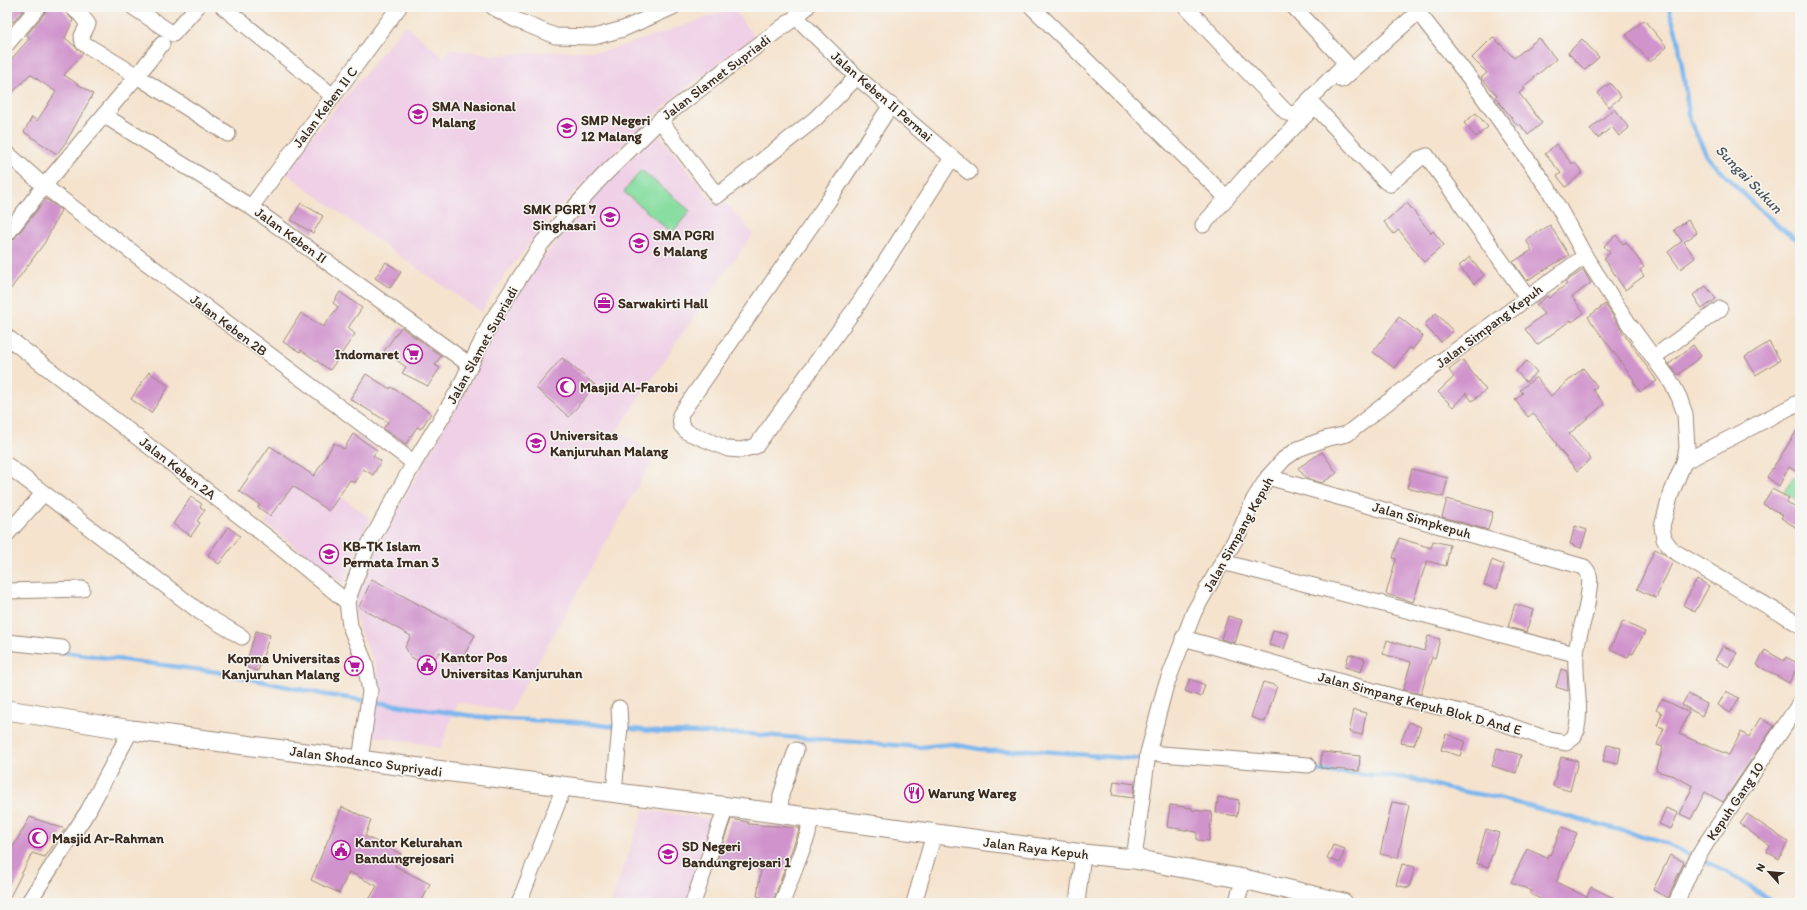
<svg xmlns="http://www.w3.org/2000/svg" width="1807" height="910" font-family="Itim,sans-serif">
<rect width="100%" height="100%" fill="#f6f6f2"/>
<filter id="ink" filterUnits="userSpaceOnUse"><feTurbulence type="fractalNoise" baseFrequency=".025" numOctaves="2"/><feDisplacementMap in="SourceGraphic" scale="8" xChannelSelector="R" yChannelSelector="G"/><feConvolveMatrix kernelMatrix="1 2 1 2 8 2 1 2 1" color-interpolation-filters="sRGB"/></filter>
<filter id="wash" filterUnits="userSpaceOnUse"><feTurbulence type="fractalNoise" baseFrequency=".012" numOctaves="4" result="noise"/><feDisplacementMap in="SourceGraphic" scale="16" xChannelSelector="R" yChannelSelector="G"/><feGaussianBlur stdDeviation="0.9" result="paint"/><feColorMatrix in="noise" values="0 0 0 0 0 0 0 0 0 0 0 0 0 0 0 0 0 1.4 0 .05"/><feComposite in="paint" operator="in"/></filter>
<g filter="url(#wash)">
<rect width="100%" height="100%" fill="#f5e3ce"/>
<g fill="#efd0e6">
<polygon points="733,8 754,37 677,95 606,161 555,212 508,271 481,312 388,248 283,171 405,25 444,57 451,49 494,55 562,51 606,51 669,31"/>
<polygon points="657,132 714,203 728,205 753,234 701,306 617,431 656,454 510,711 457,702 441,749 422,744 367,735 377,669 362,636 353,608 360,582 389,524 464,393 493,332 518,290 585,205"/>
<polygon points="305,470 370,518 343,584 265,523"/>
<polygon points="644,810 719,820 689,903 611,903"/>
</g>
<g fill="#88dea1" stroke="#628460">
<polygon points="641,170 690,211 672,233 624,192"/>
<polygon points="1793,477 1800,481 1800,497 1798,501 1784,492"/>
</g>
<g fill="none" stroke-linecap="round" stroke-linejoin="round">
<g stroke="#7bb6ed" stroke-width="4.5">
<polyline points="1667,7 1669,9 1678,39 1690,121 1708,158 1760,210 1787,233 1800,241"/>
<polyline points="62,652 217,672 327,695 487,718 574,722 659,732 748,734 920,747 952,744 989,751 1030,750 1145,760"/>
<polyline points="1308,770 1409,778 1449,789 1494,797 1658,840 1727,872 1776,903"/>
</g>
</g>
<g id="blocks">
<g fill="#d093cc">
<polygon points="7,7 26,7 13,22 7,17"/>
<polygon points="47,7 61,7 73,20 65,38 83,53 64,75 93,94 66,142 57,154 24,132 32,117 37,121 56,92 30,74 7,99 7,64 30,38 27,35 45,13"/>
<polygon points="1644,20 1667,47 1650,62 1626,35"/>
<polygon points="1493,37 1514,58 1539,38 1556,59 1523,87 1525,89 1519,93 1542,123 1528,135 1520,124 1518,126 1495,97 1497,95 1481,78 1487,73 1472,58"/>
<polygon points="1582,39 1599,57 1585,70 1568,53"/>
<polygon points="1610,83 1621,97 1609,107 1598,93"/>
<polygon points="1614,109 1629,128 1619,136 1612,127 1598,138 1590,129"/>
<polygon points="1476,113 1488,127 1476,137 1464,123"/>
<polygon points="1556,144 1572,164 1574,162 1583,172 1566,187 1557,176 1561,173 1545,154"/>
<polygon points="46,199 61,210 45,242 7,294 7,243 14,239"/>
<polygon points="301,203 323,216 313,233 291,220"/>
<polygon points="1407,203 1431,233 1433,231 1444,245 1424,262 1399,230 1394,234 1384,222"/>
<polygon points="1688,220 1697,233 1684,242 1695,258 1680,269 1668,252 1682,241 1674,230"/>
<polygon points="1550,225 1569,255 1526,281 1513,262 1532,250 1526,240"/>
<polygon points="1616,235 1623,244 1626,242 1644,267 1640,270 1644,276 1625,290 1604,258 1610,253 1604,246"/>
<polygon points="1470,257 1484,275 1474,284 1459,266"/>
<polygon points="386,262 401,272 390,288 375,278"/>
<polygon points="1583,270 1591,283 1572,297 1584,313 1572,322 1571,320 1537,345 1525,329 1544,314 1536,305 1547,296 1549,298 1567,284 1565,282"/>
<polygon points="1706,286 1716,299 1702,309 1693,295"/>
<polygon points="340,292 362,308 348,328 355,334 330,370 301,350 300,352 283,342 301,313 323,327 338,307 333,303"/>
<polygon points="1605,304 1622,330 1621,330 1657,381 1640,392 1633,381 1634,380 1588,317"/>
<polygon points="1436,313 1453,331 1441,342 1424,325"/>
<polygon points="1399,317 1423,336 1412,350 1410,347 1394,368 1373,352"/>
<polygon points="401,327 441,356 435,365 440,368 428,386 402,373 406,367 384,351"/>
<polygon points="1769,342 1780,360 1756,375 1745,357"/>
<polygon points="1693,345 1701,356 1678,375 1669,364"/>
<polygon points="562,358 595,385 569,417 536,388"/>
<polygon points="1462,360 1486,390 1472,401 1466,393 1453,407 1438,392 1454,377 1449,370"/>
<polygon points="1527,361 1537,372 1526,382 1516,371"/>
<polygon points="1583,368 1597,386 1593,390 1604,404 1569,434 1591,459 1577,471 1556,445 1557,444 1533,413 1528,417 1515,400 1523,393 1520,390 1536,377 1551,396"/>
<polygon points="149,372 169,386 151,413 131,399"/>
<polygon points="366,374 390,389 391,387 431,413 421,429 417,427 406,444 383,429 388,422 350,399"/>
<polygon points="1800,426 1800,474 1789,467 1779,486 1767,477"/>
<polygon points="353,434 377,450 373,456 381,461 373,475 363,469 355,483 350,480 329,511 293,486 270,516 258,507 260,505 239,491 270,446 314,476 334,443 344,449"/>
<polygon points="1322,452 1337,473 1322,483 1306,478 1298,468"/>
<polygon points="1412,469 1448,478 1443,497 1407,488"/>
<polygon points="1772,489 1789,498 1787,502 1800,511 1800,530 1781,518 1783,515 1763,504"/>
<polygon points="191,497 202,504 200,507 205,510 197,521 200,523 191,536 173,524"/>
<polygon points="1447,499 1493,512 1488,530 1442,517"/>
<polygon points="1575,526 1587,530 1581,548 1570,544"/>
<polygon points="228,527 240,536 219,564 208,555"/>
<polygon points="1399,538 1431,548 1433,541 1450,545 1446,566 1427,561 1413,602 1386,594 1396,559 1393,558"/>
<polygon points="1655,549 1663,553 1673,561 1656,598 1637,589"/>
<polygon points="1492,560 1504,565 1497,589 1484,585"/>
<polygon points="372,579 475,635 460,663 439,652 432,663 424,664 411,657 405,647 411,636 359,607"/>
<polygon points="1697,579 1709,586 1695,612 1683,605"/>
<polygon points="1515,604 1533,610 1526,632 1508,627"/>
<polygon points="1228,616 1242,620 1235,643 1221,639"/>
<polygon points="1623,621 1645,632 1633,654 1630,653 1628,657 1610,649"/>
<polygon points="1273,630 1289,634 1284,649 1269,645"/>
<polygon points="256,631 270,635 258,671 245,667"/>
<polygon points="1428,636 1440,639 1435,658 1432,657 1421,694 1403,690 1411,662 1383,654 1387,640 1424,651"/>
<polygon points="1723,646 1737,653 1729,667 1715,660"/>
<polygon points="1765,650 1784,661 1786,657 1799,664 1789,683 1757,665"/>
<polygon points="1349,654 1365,659 1361,672 1345,667"/>
<polygon points="1561,669 1567,671 1568,691 1556,687"/>
<polygon points="1190,679 1205,685 1201,697 1185,691"/>
<polygon points="1263,682 1277,686 1265,722 1251,717"/>
<polygon points="1726,691 1739,698 1730,713 1718,705"/>
<polygon points="1688,694 1707,704 1702,716 1682,705"/>
<polygon points="1662,699 1689,712 1679,734 1729,755 1741,732 1749,737 1760,718 1774,726 1723,802 1705,792 1691,819 1680,814 1693,786 1674,776 1656,771 1663,747 1657,745 1664,728 1657,726 1662,713 1656,710"/>
<polygon points="1354,710 1366,713 1362,735 1349,732"/>
<polygon points="1409,722 1421,727 1414,745 1400,743"/>
<polygon points="1446,734 1465,741 1460,756 1441,750"/>
<polygon points="1607,745 1621,748 1618,764 1603,761"/>
<polygon points="1497,748 1521,755 1516,773 1492,766"/>
<polygon points="1322,752 1360,756 1359,771 1320,768"/>
<polygon points="1561,757 1578,761 1570,791 1553,786"/>
<polygon points="1114,781 1135,784 1133,798 1112,795"/>
<polygon points="1218,797 1239,800 1237,816 1216,813"/>
<polygon points="1392,802 1409,805 1398,858 1380,854"/>
<polygon points="1170,805 1192,808 1192,810 1212,812 1209,841 1197,840 1197,832 1167,827"/>
<polygon points="342,807 371,820 365,836 401,854 395,866 430,884 421,903 367,903 377,886 349,872 339,893 311,880"/>
<polygon points="1666,808 1678,813 1671,829 1659,824"/>
<polygon points="1747,814 1788,842 1779,859 1767,852 1770,846 1740,824"/>
<polygon points="30,817 65,829 45,857 32,853 7,903 7,845 13,847"/>
<polygon points="731,819 748,822 748,824 800,828 773,901 757,896 761,869 716,863"/>
<polygon points="1562,827 1577,833 1556,882 1587,897 1591,887 1624,903 1549,903 1530,894 1532,891 1511,882 1527,849 1547,858 1548,854 1550,855"/>
<polygon points="1486,829 1499,833 1488,867 1476,863"/>
<polygon points="1333,845 1345,849 1340,863 1327,858"/>
<polygon points="1670,855 1684,862 1668,898 1653,890"/>
<polygon points="1402,864 1415,867 1409,888 1396,885"/>
</g>
</g>
</g>
<g filter="url(#ink)">
<use href="#blocks" fill-opacity="0" stroke="#988676" stroke-width="1"/>
<g fill="none" stroke-linecap="round" stroke-linejoin="round">
<defs>
<g id="minor">
<polyline points="72,7 80,14 88,24 82,36 83,43 137,76 162,44"/>
<polyline points="133,7 173,34 197,7"/>
<polyline points="223,7 333,96"/>
<polyline points="493,7 516,20 555,36 594,37 623,29 673,7"/>
<polyline points="1032,7 1227,198"/>
<polyline points="1186,7 1287,113 1295,114 1346,63 1294,7"/>
<polyline points="1414,7 1471,80 1535,170 1548,188 1585,256 1629,324 1671,382 1679,397 1685,414 1687,448 1684,462 1671,494 1662,526 1664,539 1672,550 1800,625"/>
<polyline points="796,17 857,77 969,172"/>
<polyline points="7,44 38,7"/>
<polyline points="1342,80 1417,13"/>
<polyline points="891,105 829,200 680,415 681,425 687,432 728,449 741,450 756,446 859,303 952,158"/>
<polyline points="1315,106 1385,181 1390,184 1419,159 1427,156 1527,297"/>
<polyline points="105,116 251,207 470,365"/>
<polyline points="660,120 717,196 815,119 857,77"/>
<polyline points="7,153 44,186 414,463"/>
<polyline points="251,207 399,7"/>
<polyline points="1203,225 1245,177 1310,111"/>
<polyline points="7,234 44,186 137,76 228,134"/>
<polyline points="7,337 276,544 347,602"/>
<polyline points="1654,357 1720,309"/>
<polyline points="1684,462 1800,402"/>
<polyline points="7,465 200,612 242,637"/>
<polyline points="7,534 43,494"/>
<polyline points="1222,562 1575,654"/>
<polyline points="7,591 82,589"/>
<path d="M1183,638L1399,698L1488,718L1550,740L1566,743L1574,737C1584,714 1574,680 1576,655C1577,636 1586,617 1588,598C1589,587 1593,575 1584,567L1268,477"/>
<polyline points="7,642 62,648"/>
<polyline points="1148,753 1308,765"/>
<polyline points="360,760 370,691 365,663 350,626 347,602 367,548 414,463 458,391 491,322 542,243 601,178 660,120 722,72 796,17 807,7"/>
<polyline points="614,793 620,726 619,708"/>
<polyline points="780,814 781,795 796,750"/>
<polyline points="1134,859 1148,753 1165,688 1194,612 1239,533 1254,499 1268,477 1284,459 1298,449 1325,439 1347,434 1425,373 1585,256"/>
<polyline points="28,903 88,811 131,730"/>
<polyline points="519,903 564,787"/>
<polyline points="693,903 726,807"/>
<polyline points="782,903 808,834 810,818"/>
<polyline points="914,903 934,834"/>
<polyline points="1077,903 1083,854"/>
<polyline points="1236,903 1244,879"/>
<polyline points="1676,903 1692,867 1707,842 1800,703"/>
</g>
<polyline id="major" points="7,710 131,730 428,769 878,826 1083,854 1134,859 1244,879 1343,903"/>
</defs>
<use href="#minor" stroke="#988676" stroke-width="17"/>
<use href="#major" stroke="#988676" stroke-width="21"/>
<use href="#minor" stroke="#fff" stroke-width="15"/>
<use href="#major" stroke="#fff" stroke-width="19"/>
</g>
</g>
<defs>
<symbol id="school-ring" viewBox="-11 -11 22 22"><circle r="9.5" fill="#f6f6f2" stroke="#b5179e" stroke-width="1.5"/><path d="M0-5L7-2L0 1L-7-2ZM-4 1L0 2.5L4 1V4Q0 6-4 4Z" fill="#b5179e"/></symbol>
<symbol id="office-ring" viewBox="-11 -11 22 22"><circle r="9.5" fill="#f6f6f2" stroke="#b5179e" stroke-width="1.5"/><path d="M-6-3h4V-5.5h4V-3h4V5H-6ZM-1-4.5V-3h2v-1.5ZM-6 0V1H6V0Z" fill="#b5179e"/></symbol>
<symbol id="supermarket-ring" viewBox="-11 -11 22 22"><circle r="9.5" fill="#f6f6f2" stroke="#b5179e" stroke-width="1.5"/><path d="M-6-5.5h2.5l.6 2H6L4.5 2H-2.5L-4.4-4H-6ZM-1.5 3.2a1.3 1.3 0 1 0 .1 0ZM3 3.2a1.3 1.3 0 1 0 .1 0Z" fill="#b5179e"/></symbol>
<symbol id="mosque-ring" viewBox="-11 -11 22 22"><circle r="9.5" fill="#f6f6f2" stroke="#b5179e" stroke-width="1.5"/><path d="M3.5-4.9A6 6 0 1 0 3.5 4.9A5 5 0 1 1 3.5-4.9Z" fill="#b5179e"/></symbol>
<symbol id="university-ring" viewBox="-11 -11 22 22"><circle r="9.5" fill="#f6f6f2" stroke="#b5179e" stroke-width="1.5"/><path d="M0-5L7-2L0 1L-7-2ZM-4 1L0 2.5L4 1V4Q0 6-4 4Z" fill="#b5179e"/></symbol>
<symbol id="civic-ring" viewBox="-11 -11 22 22"><circle r="9.5" fill="#f6f6f2" stroke="#b5179e" stroke-width="1.5"/><path d="M-.6-6.5H3V-4.5H.6V-3L4-1V1h2V6H-6V1h2V-1L-.6-3ZM-1.2 2.5V6h2.4V2.5Z" fill="#b5179e"/></symbol>
<symbol id="restaurant-ring" viewBox="-11 -11 22 22"><circle r="9.5" fill="#f6f6f2" stroke="#b5179e" stroke-width="1.5"/><path d="M-5-6h1v4h1v-4h1v4h1v-4h1v5L-1.5 .5V6h-2V.5L-5-1ZM5-6V6H3V1.5H1.5Q1.5-4 5-6Z" fill="#b5179e"/></symbol>
</defs>
<g fill-rule="evenodd">
<use href="#school-ring" x="407" y="103" width="22" height="22"/>
<use href="#school-ring" x="556" y="117" width="22" height="22"/>
<use href="#school-ring" x="599" y="206" width="22" height="22"/>
<use href="#school-ring" x="628" y="232" width="22" height="22"/>
<use href="#office-ring" x="593" y="292" width="22" height="22"/>
<use href="#supermarket-ring" x="402" y="343" width="22" height="22"/>
<use href="#mosque-ring" x="555" y="376" width="22" height="22"/>
<use href="#university-ring" x="525" y="432" width="22" height="22"/>
<use href="#school-ring" x="318" y="543" width="22" height="22"/>
<use href="#civic-ring" x="416" y="654" width="22" height="22"/>
<use href="#supermarket-ring" x="343" y="655" width="22" height="22"/>
<use href="#restaurant-ring" x="903" y="782" width="22" height="22"/>
<use href="#mosque-ring" x="27" y="827" width="22" height="22"/>
<use href="#civic-ring" x="330" y="839" width="22" height="22"/>
<use href="#school-ring" x="657" y="843" width="22" height="22"/>
</g>
<g text-anchor="middle" stroke-width="3" stroke-linejoin="round" paint-order="stroke">
<g font-size="14" fill="#3b2a1e" stroke="#f6f6f2">
<text transform="translate(716 77) rotate(-37)" y="5">Jalan Slamet Supriadi</text>
<text transform="translate(882 96) rotate(41)" y="5">Jalan Keben II Permai</text>
<text transform="translate(325 107) rotate(-53)" y="5">Jalan Keben II C</text>
<text transform="translate(291 235) rotate(36)" y="5">Jalan Keben II</text>
<text transform="translate(229 325) rotate(37)" y="5">Jalan Keben 2B</text>
<text transform="translate(1489 326) rotate(-37)" y="5">Jalan Simpang Kepuh</text>
<text transform="translate(482 345) rotate(-61)" y="5">Jalan Slamet Supriadi</text>
<text transform="translate(178 468) rotate(38)" y="5">Jalan Keben 2A</text>
<text transform="translate(1422 520) rotate(16)" y="5">Jalan Simpkepuh</text>
<text transform="translate(1238 534) rotate(-61)" y="5">Jalan Simpang Kepuh</text>
<text transform="translate(1420 703) rotate(15)" y="5">Jalan Simpang Kepuh Blok D And E</text>
<text transform="translate(366 761) rotate(8)" y="5">Jalan Shodanco Supriyadi</text>
<text transform="translate(1735 801) rotate(-56)" y="5">Kepuh Gang 10</text>
<text transform="translate(1036 848) rotate(7)" y="5">Jalan Raya Kepuh</text>
</g>
<g font-size="14" font-weight="bold" fill="#3b2a1e" stroke="#f6f6f2" text-anchor="start">
<text x="432" y="111">SMA Nasional<tspan x="432" dy="16">Malang</tspan></text>
<text x="581" y="125">SMP Negeri<tspan x="581" dy="16">12 Malang</tspan></text>
<text x="596" y="214" text-anchor="end">SMK PGRI 7<tspan x="596" dy="16">Singhasari</tspan></text>
<text x="653" y="240">SMA PGRI<tspan x="653" dy="16">6 Malang</tspan></text>
<text x="618" y="308">Sarwakirti Hall</text>
<text x="399" y="359" text-anchor="end">Indomaret</text>
<text x="580" y="392">Masjid Al-Farobi</text>
<text x="550" y="440">Universitas<tspan x="550" dy="16">Kanjuruhan Malang</tspan></text>
<text x="343" y="551">KB-TK Islam<tspan x="343" dy="16">Permata Iman 3</tspan></text>
<text x="441" y="662">Kantor Pos<tspan x="441" dy="16">Universitas Kanjuruhan</tspan></text>
<text x="340" y="663" text-anchor="end">Kopma Universitas<tspan x="340" dy="16">Kanjuruhan Malang</tspan></text>
<text x="928" y="798">Warung Wareg</text>
<text x="52" y="843">Masjid Ar-Rahman</text>
<text x="355" y="847">Kantor Kelurahan<tspan x="355" dy="16">Bandungrejosari</tspan></text>
<text x="682" y="851">SD Negeri<tspan x="682" dy="16">Bandungrejosari 1</tspan></text>
</g>
<g font-size="15" font-style="italic" fill="#4e545c" stroke="#f6f6f2">
<text transform="translate(1749 179) rotate(46)" y="5">Sungai Sukun</text>
</g>
</g>
<rect width="1807" height="910" fill="none" stroke="#f6f6f2" stroke-width="24"/>
<g transform="translate(1769 872) rotate(297)" stroke="#f6f6f2" stroke-width="3" paint-order="stroke">
<path d="M0-3L7 15L0 10L-7 15Z" fill="#3b2a1e"/>
<text y="-6" font-size="11" font-weight="bold" text-anchor="middle" fill="#3b2a1e">N</text>
</g>
</svg>
